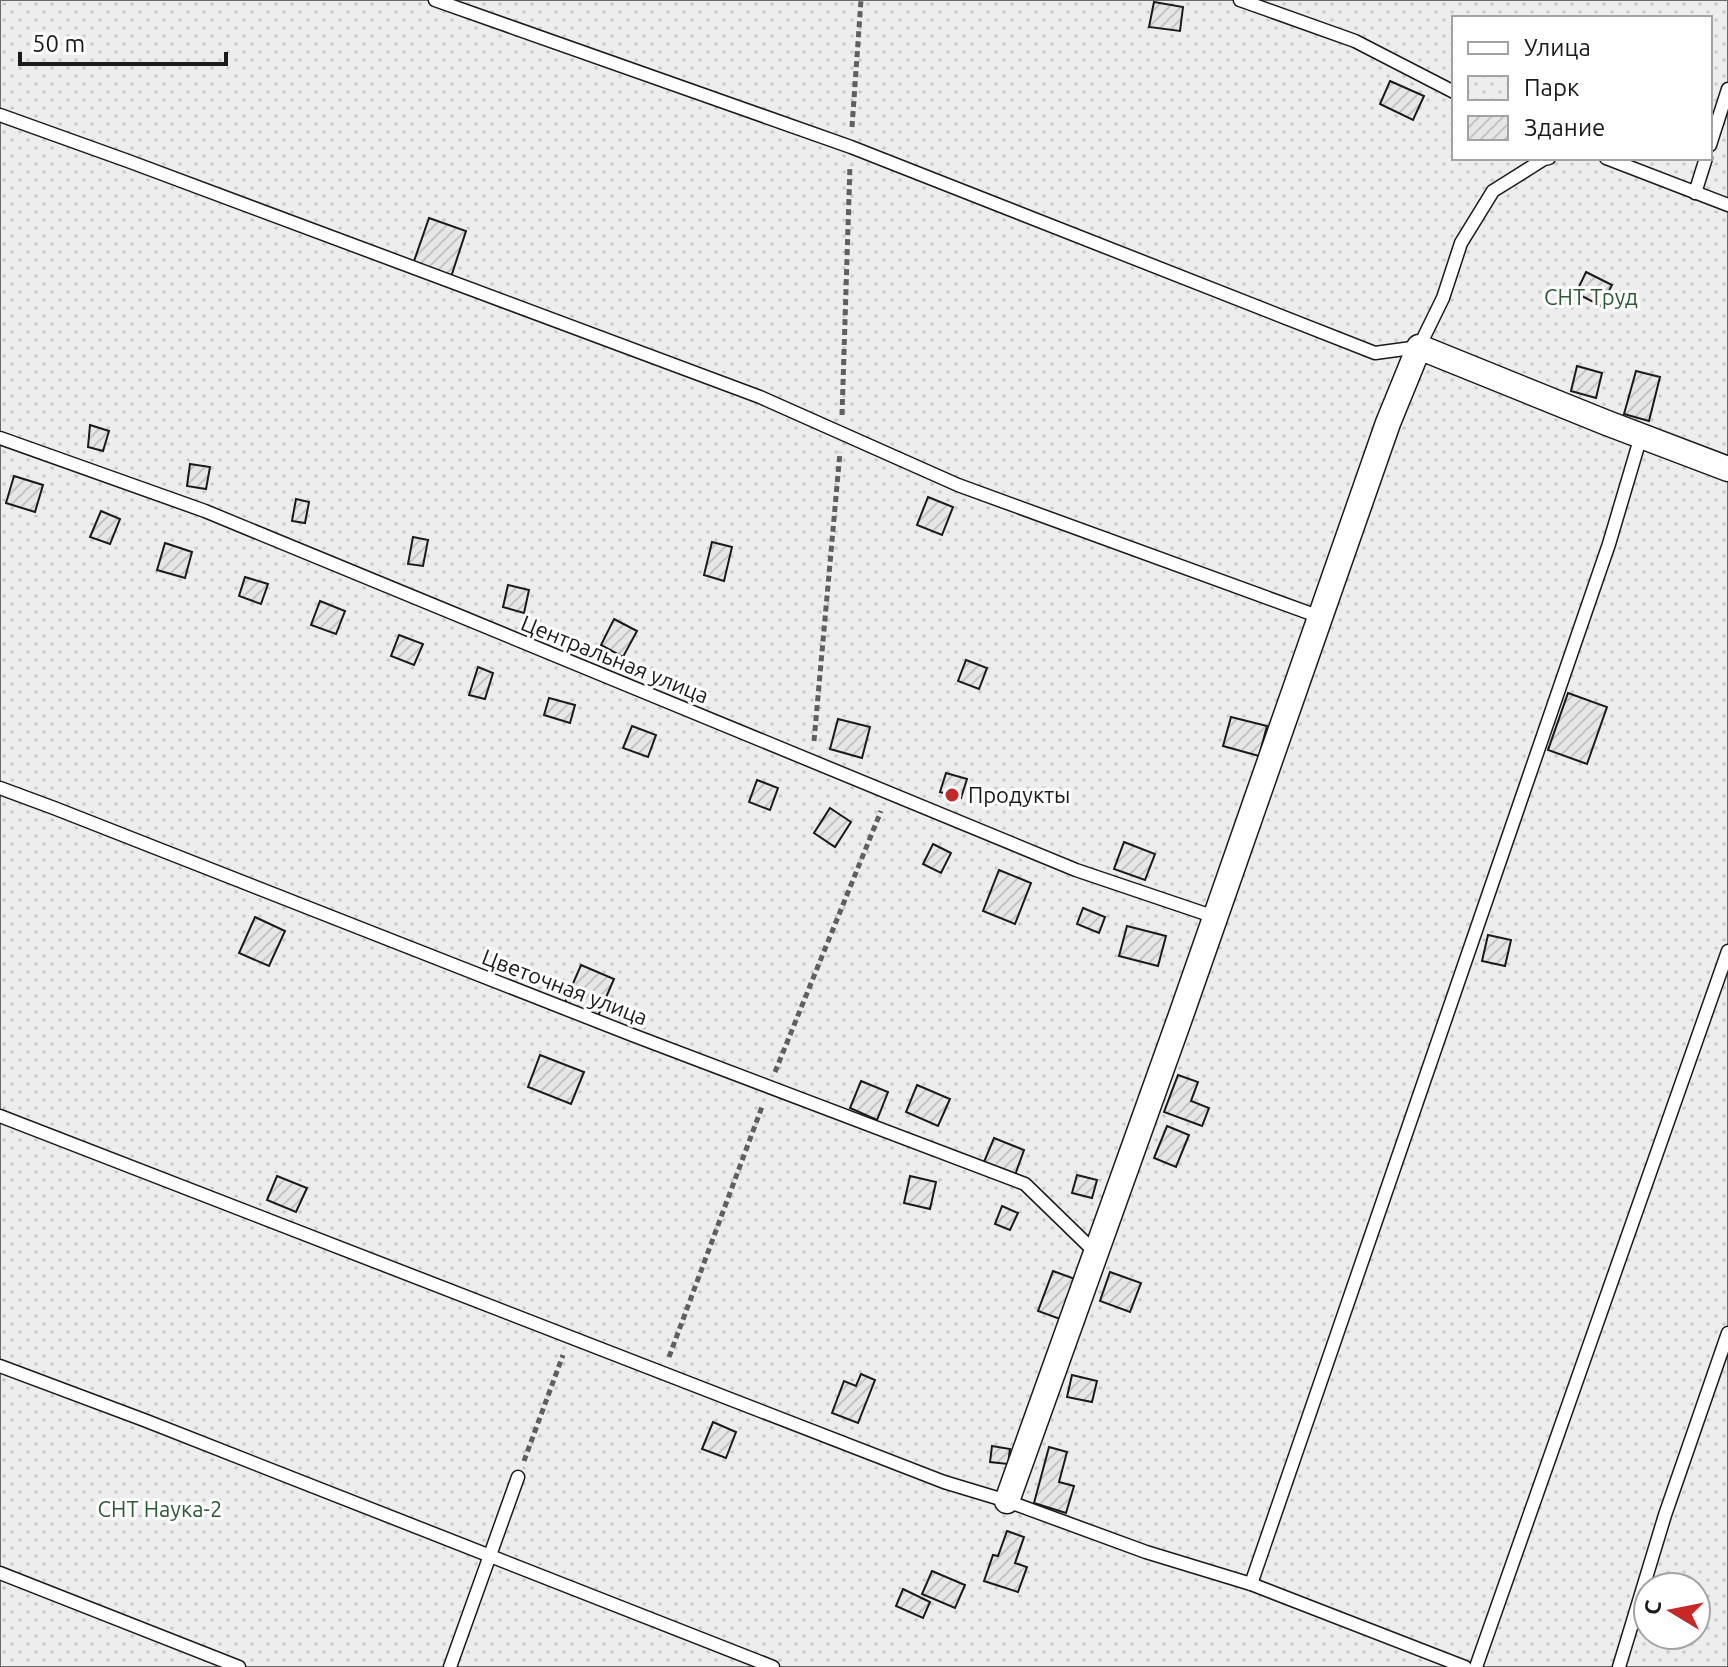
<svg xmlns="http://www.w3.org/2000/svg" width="1728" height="1667" font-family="Ubuntu,sans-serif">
<defs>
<pattern id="park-dots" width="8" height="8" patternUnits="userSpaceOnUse" patternTransform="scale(2)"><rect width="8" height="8" fill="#ededed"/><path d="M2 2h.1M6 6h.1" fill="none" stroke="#cbcbcb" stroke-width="1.8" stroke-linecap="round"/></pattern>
<pattern id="building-hatch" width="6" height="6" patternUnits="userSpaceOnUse" patternTransform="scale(2)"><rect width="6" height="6" fill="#e6e6e6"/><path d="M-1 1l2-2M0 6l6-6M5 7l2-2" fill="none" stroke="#c5c5c5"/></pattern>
</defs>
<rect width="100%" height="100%" fill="#fff"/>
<path fill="url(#park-dots)" stroke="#6a6a6a" stroke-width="2" fill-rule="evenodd" d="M0,0H1728V1667H0ZM1454,18H1710V158H1454ZM1648,1587H1696V1635H1648Z"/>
<g fill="url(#building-hatch)" stroke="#1a1a1a" stroke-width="2">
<polygon points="1154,2 1183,7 1180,31 1149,27"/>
<polygon points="1390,81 1424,96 1413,120 1380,104"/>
<polygon points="429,218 466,231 451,277 413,264"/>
<polygon points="1586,272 1612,285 1601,306 1576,293"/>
<polygon points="1577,366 1602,373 1596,398 1571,391"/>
<polygon points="1636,371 1660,377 1649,421 1624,414"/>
<polygon points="90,425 109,431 103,451 88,447"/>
<polygon points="190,464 210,467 206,489 187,486"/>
<polygon points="14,476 43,485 35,512 6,503"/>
<polygon points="928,497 953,507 942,535 917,525"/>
<polygon points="296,499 309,502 305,523 292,521"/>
<polygon points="101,511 120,519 110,544 90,537"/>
<polygon points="413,537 428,540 423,566 408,564"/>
<polygon points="712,542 732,547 724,581 704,575"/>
<polygon points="165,543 192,552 185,578 157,570"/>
<polygon points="245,577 268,584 261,604 239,596"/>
<polygon points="508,585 529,590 524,613 503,607"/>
<polygon points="320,601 345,611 336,634 311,625"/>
<polygon points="614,619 637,631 623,657 601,645"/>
<polygon points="399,635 423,644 414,665 391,656"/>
<polygon points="966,660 987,668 979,689 958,681"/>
<polygon points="478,667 493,673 485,699 469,695"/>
<polygon points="1568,693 1607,707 1587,764 1548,750"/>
<polygon points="549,698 575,705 570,723 544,715"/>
<polygon points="1231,717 1267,726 1259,756 1223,746"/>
<polygon points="838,719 870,727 862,758 830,749"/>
<polygon points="632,726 656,735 648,757 623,748"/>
<polygon points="946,773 967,779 961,798 940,792"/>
<polygon points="757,780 778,788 770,810 749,802"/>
<polygon points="830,808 851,822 835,847 814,833"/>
<polygon points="1124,842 1155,854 1145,880 1114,869"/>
<polygon points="933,844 951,853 941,873 923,864"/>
<polygon points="999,870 1031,883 1015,924 983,911"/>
<polygon points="1083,908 1105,917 1099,933 1077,924"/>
<polygon points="255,917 285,931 269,966 239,953"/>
<polygon points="1127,926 1166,936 1158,966 1119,956"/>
<polygon points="1488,935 1511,940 1505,966 1482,961"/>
<polygon points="581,965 614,979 598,1016 565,1002"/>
<polygon points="540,1055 584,1072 571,1104 528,1087"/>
<polygon points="1178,1075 1198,1082 1191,1101 1209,1108 1202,1126 1164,1112"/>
<polygon points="861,1081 888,1092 877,1120 850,1108"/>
<polygon points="917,1085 950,1099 938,1126 906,1112"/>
<polygon points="1167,1126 1189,1135 1176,1167 1154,1158"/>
<polygon points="994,1138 1024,1150 1015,1175 984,1162"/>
<polygon points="1077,1175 1097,1180 1092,1198 1072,1193"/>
<polygon points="277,1176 307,1188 296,1212 267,1200"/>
<polygon points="910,1176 936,1182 930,1209 904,1203"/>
<polygon points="1002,1206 1018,1213 1010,1230 995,1224"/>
<polygon points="1053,1271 1075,1279 1060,1319 1038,1311"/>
<polygon points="1110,1272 1141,1283 1130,1312 1100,1301"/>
<polygon points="861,1374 875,1380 858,1423 832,1413 844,1381 856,1386"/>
<polygon points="1072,1375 1097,1381 1092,1402 1067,1397"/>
<polygon points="713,1422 736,1432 726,1458 702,1449"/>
<polygon points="992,1446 1010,1449 1008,1464 990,1462"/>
<polygon points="1049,1447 1067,1452 1059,1482 1074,1486 1066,1513 1034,1503"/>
<polygon points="1007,1531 1024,1537 1015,1563 1027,1567 1018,1592 984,1581 993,1555 998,1556"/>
<polygon points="932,1571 965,1585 955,1608 922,1594"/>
<polygon points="903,1589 930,1602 923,1618 896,1606"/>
</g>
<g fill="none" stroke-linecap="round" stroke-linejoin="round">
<defs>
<g id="service">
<polyline points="435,0 851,147 1375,353 1419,347 1443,298 1461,243 1493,191 1544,159 1549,158"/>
<polyline points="1240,0 1355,41 1454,92"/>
<polyline points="0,115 128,161 760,397 958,485 1320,617"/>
<polyline points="1710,145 1728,89"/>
<polyline points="1606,158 1728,205"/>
<polyline points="1695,193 1706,158"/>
<polyline points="0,438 205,511 1076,870 1215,917"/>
<polyline points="0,788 54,808 635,1036 1025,1184 1096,1253"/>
<polyline points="0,1116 944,1482 1007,1501 1146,1552 1251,1584 1465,1667"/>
<polyline points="0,1366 144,1420 773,1667"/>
<polyline points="0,1573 239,1667"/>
<polyline points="1251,1584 1609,544 1641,436"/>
<polyline points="450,1667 518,1477"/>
<polyline points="1476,1667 1728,951"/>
<polyline points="1619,1667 1665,1515 1728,1333"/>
</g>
<polyline id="minor" points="1007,1501 1180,1018 1388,423 1419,347 1607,423 1728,469"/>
</defs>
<use href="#service" stroke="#1a1a1a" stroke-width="15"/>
<use href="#minor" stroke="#1a1a1a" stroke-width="27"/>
<g stroke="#5f5f5f" stroke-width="5" stroke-dasharray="6 4" stroke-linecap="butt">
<polyline points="852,127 861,0"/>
<polyline points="842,415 850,165"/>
<polyline points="814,741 840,452"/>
<polyline points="775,1072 881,811"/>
<polyline points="669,1357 763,1104"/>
<polyline points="524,1461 563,1355"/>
</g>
<use href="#service" stroke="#fff" stroke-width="12"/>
<use href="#minor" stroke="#fff" stroke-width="24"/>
</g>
<circle fill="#c62828" stroke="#fff" stroke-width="3" cx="952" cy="795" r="8"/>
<g text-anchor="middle" stroke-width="6" stroke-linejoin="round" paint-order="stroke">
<g font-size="22" fill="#2b5a34" stroke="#fff">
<text x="1591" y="305">СНТ Труд</text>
<text x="160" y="1517">СНТ Наука-2</text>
</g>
<g font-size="22" fill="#1a1a1a" stroke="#fff">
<text transform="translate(615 659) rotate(22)" y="8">Центральная улица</text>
<text transform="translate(565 987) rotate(21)" y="8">Цветочная улица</text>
</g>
<g font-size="22" fill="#1a1a1a" stroke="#fff" text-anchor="start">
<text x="968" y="803">Продукты</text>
</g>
</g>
<rect x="1452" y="16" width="260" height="144" fill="#ffffff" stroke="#a3a3a3" stroke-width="2"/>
<rect x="1468" y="42" width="40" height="12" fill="#ffffff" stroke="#a3a3a3" stroke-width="2"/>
<text x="1524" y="56" font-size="24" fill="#1a1a1a">Улица</text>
<rect x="1468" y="76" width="40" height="24" fill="url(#park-dots)" stroke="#a3a3a3" stroke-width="2"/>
<text x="1524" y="96" font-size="24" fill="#1a1a1a">Парк</text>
<rect x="1468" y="116" width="40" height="24" fill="url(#building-hatch)" stroke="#a3a3a3" stroke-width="2"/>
<text x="1524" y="136" font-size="24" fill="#1a1a1a">Здание</text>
<g transform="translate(1672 1611) rotate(280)"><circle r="38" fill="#ffffff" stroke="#a3a3a3" stroke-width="2"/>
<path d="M0-6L14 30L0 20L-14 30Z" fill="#c62828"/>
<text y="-12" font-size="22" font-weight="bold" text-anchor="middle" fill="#1a1a1a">С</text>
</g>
<path d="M20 52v12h206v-12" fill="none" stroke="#1a1a1a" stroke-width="4"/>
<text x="32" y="52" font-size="24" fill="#1a1a1a" stroke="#ffffff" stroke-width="6" paint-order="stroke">50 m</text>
</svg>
